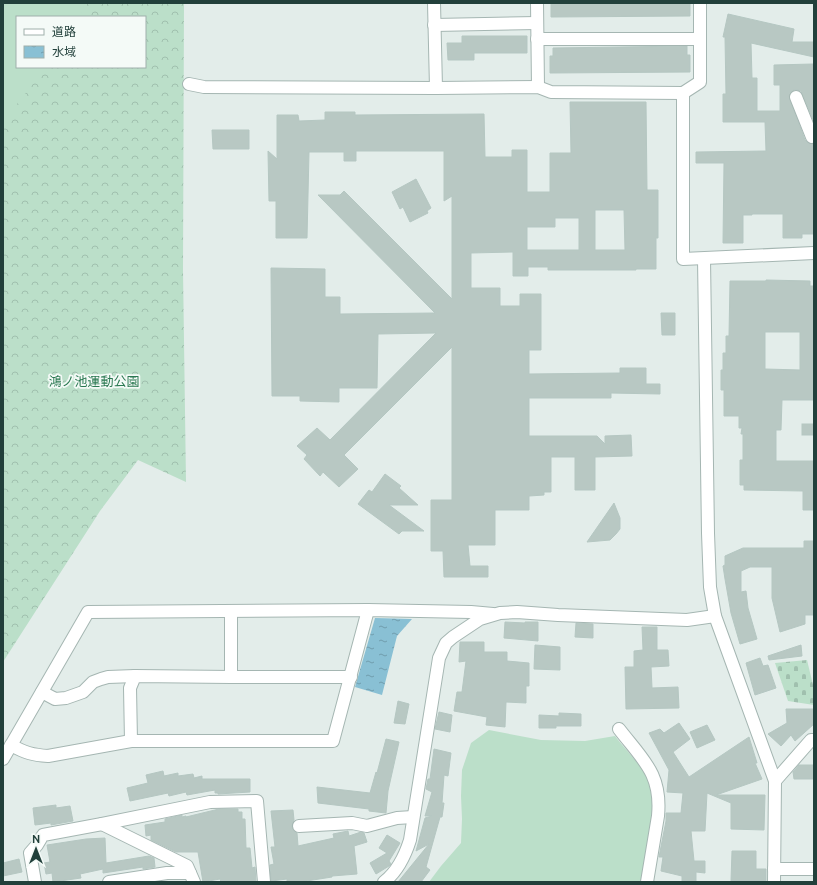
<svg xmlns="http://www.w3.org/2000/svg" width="817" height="885" font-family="Ubuntu,'Noto Sans JP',sans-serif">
<defs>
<pattern id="forest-crowns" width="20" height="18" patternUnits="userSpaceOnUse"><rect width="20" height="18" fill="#bbdfc9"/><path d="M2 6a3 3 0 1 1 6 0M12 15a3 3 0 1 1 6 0" fill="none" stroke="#a0c0ae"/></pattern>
<pattern id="cemetery-stones" width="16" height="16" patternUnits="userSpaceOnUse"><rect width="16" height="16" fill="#bbdfc9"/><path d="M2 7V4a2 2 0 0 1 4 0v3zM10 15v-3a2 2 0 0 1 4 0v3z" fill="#a0c0ae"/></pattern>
<pattern id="water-ripples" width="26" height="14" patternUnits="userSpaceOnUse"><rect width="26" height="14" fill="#89c0d4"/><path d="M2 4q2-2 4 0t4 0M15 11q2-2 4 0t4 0" fill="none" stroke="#709dad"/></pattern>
</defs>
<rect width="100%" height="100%" fill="#e3edea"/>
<path fill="url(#forest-crowns)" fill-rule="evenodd" d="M3,3H184L183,270L186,482L138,460L100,511L3,662ZM17,17H145V67H17Z"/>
<polygon fill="url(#cemetery-stones)" points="807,660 814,689 814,705 788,701 775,663"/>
<g fill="#bbdfc9">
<polygon points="3,3 85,3 80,17 17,17 17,67 46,67 3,122"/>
<path d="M489,730L541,740L585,741L615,736C623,747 640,764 646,775C661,806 648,849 642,882H429L441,866L461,843L462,819L461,796L462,770L471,743Z"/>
</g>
<polygon fill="url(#water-ripples)" points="375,618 412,619 397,636 382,695 355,687"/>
<g fill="#b8c8c3" stroke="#b5c7c2" fill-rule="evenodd">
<polygon points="551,3 690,3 690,16 551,17"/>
<polygon points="728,14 794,29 792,42 814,42 814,57 751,43 752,78 757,78 757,111 780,111 780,85 774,85 774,65 813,64 814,122 801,91 797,90 794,90 790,93 789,96 805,140 808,143 814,144 814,234 802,234 802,238 783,238 783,214 752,214 752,215 743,215 743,243 723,243 724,163 696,163 696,152 766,151 765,122 723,122 723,94 726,94 725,37 723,37"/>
<polygon points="462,36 527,36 527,53 474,53 474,60 448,60 447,43 462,43"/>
<polygon points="687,46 687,55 690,55 690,72 550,73 550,56 553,56 553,48"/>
<path d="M570,102H646L647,190H658V238H656V269H636V270H548V267H528V276H513V252L471,253V288H500V306H520V294H541V350H529V374L620,373V368H646V384H660V394L611,393V398H529V436H597L605,444V436L631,435L632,456L595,457V490H575V457H551V492H544V495L529,496V510H495V545H468L470,566H488V577H444L443,551H431V500H452V347L344,455L358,469L339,487L323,472L320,476L304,459L307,455L297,446L317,428L330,440L436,333L378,334L377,388H339V402L300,401V396H272L271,268L325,269V297H340V314L435,313L318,195H340L344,191L452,299V196L444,201V151H356V161H344V152H309L307,238H276V201H269L268,151L277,159V115H298L299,121L325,120V112H355V115L484,114L485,157H512V150H527V192H550V153H571ZM595,210H624L625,250H595ZM555,218H579V250H527V227H555Z"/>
<polygon points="212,130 249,130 249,149 213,149"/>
<polygon points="416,179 431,208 427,211 428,213 410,222 403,207 400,209 392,192"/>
<path d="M766,280L810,281V286H814V400H782L781,430H776V461H814V510H803V491L744,490V485H740V460H743V434H741L742,428H739V416H724V390H721V370H723V353H726V336H729L730,281H766ZM765,332H800V370L765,369Z"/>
<polygon points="661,313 675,313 675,335 662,335"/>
<rect x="802" y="424" width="12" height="11"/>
<polygon points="385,474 401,486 399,488 418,505 389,505 424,531 402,531 399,534 358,504 369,490 372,492"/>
<polygon points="614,503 620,518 620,529 616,534 610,540 587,542"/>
<polygon points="804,541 814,541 814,615 805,615 805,624 780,632 772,598 772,567 750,567 741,571 741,592 746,591 748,608 757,639 740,644 731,613 725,579 723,566 725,565 725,556 743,548 804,548"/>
<polygon points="505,622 525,623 525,622 538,622 538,641 504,638"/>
<polygon points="576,623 593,624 593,638 575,637"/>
<polygon points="642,627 657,627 657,650 668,650 669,666 651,667 652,688 678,687 679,708 626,709 625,667 634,667 634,651 643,650"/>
<polygon points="460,642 484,642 484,652 507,652 507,661 529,663 529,686 526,686 526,703 506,702 505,727 486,725 487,717 454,711 457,692 462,692 466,661 459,662"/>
<polygon points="535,645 560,647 560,670 534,669"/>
<polygon points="801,645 802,656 769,660 768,656"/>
<polygon points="760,658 763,666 768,665 776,688 755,695 746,663"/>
<polygon points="398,701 409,704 405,724 394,723"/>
<polygon points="786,709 814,709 814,724 795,741 791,735 781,746 768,734 787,723"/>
<polygon points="439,712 452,715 450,732 435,729"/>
<polygon points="559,713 581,714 581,726 556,726 556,728 539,728 539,715 559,716"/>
<polygon points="679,723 690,739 673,752 689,777 749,737 757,763 755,763 762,779 716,795 765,795 764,830 731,829 731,803 707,793 705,831 691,831 694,861 705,861 705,873 696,872 696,882 682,882 682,876 661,871 663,857 659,857 666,821 666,813 681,813 683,793 667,792 669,770 649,733 660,729 664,733"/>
<polygon points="707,725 715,740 697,748 690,732"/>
<polygon points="386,739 399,742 388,791 386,813 369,811 369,809 318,803 317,787 370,793 376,772 377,773"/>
<polygon points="434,749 451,753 448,776 444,775 442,803 444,803 442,817 440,817 426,867 430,870 421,882 398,882 429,844 416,851 425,818 432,816 425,816 432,792 426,789 428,779 430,779"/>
<polygon points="799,765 814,765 814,779 794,779 793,772"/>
<polygon points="163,771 164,776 178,773 178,776 193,774 194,778 202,776 202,779 250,779 250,792 218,794 218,793 215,793 215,790 187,795 186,792 169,796 168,793 130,801 127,788 148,783 146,775"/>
<polygon points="56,805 56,808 70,806 73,821 51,825 51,823 35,825 33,808"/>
<polygon points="219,809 238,809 238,812 242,812 242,819 245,819 246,848 250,848 252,868 255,867 256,882 221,882 220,879 203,882 198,852 176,852 151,840 151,835 146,836 145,825 165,822 165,819 182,815 182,817 186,816 186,817"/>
<polygon points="293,810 294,820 292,827 293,830 297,833 298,846 334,838 333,834 348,831 349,836 361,832 364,833 367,842 354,846 357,874 332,876 332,877 300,882 287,882 287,879 271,881 270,865 274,864 271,847 275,847 271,811"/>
<polygon points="387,835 400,843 389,861 391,864 389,866 376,874 370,863 387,853 379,848"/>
<polygon points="105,838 106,863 149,856 154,858 155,867 143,869 143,867 103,873 103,869 80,874 81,878 53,882 52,873 46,874 44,863 50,862 47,845 86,839"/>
<polygon points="732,851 756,851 756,869 766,869 766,881 731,881"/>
<polygon points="19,859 22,872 3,876 3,863"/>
</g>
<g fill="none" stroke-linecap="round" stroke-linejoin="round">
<defs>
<g id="minor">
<polyline points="434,3 436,88"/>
<polyline points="537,3 538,87"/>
<polyline points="434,25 537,23"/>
<polyline points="537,39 700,39"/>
<polyline points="189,84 204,87 436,88 538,87 551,92 683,93 700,82 700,3"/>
<polyline points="683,93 683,259 814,253"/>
<polyline points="796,97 812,137"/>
<polyline points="705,259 704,259 708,533 710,587 715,616 775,781 774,882"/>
<polyline points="231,677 231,611"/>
<polyline points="42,692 55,699 66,698 83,692 93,682 101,679 108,677 135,676"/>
<path d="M619,729C643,760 662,774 658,816L647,882"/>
<polyline points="131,741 130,688 135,676 231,677 351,677"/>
<path d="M11,745C25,753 33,755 48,756L131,741H333L368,610"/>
<polyline points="3,759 88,612 368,610 471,612 493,614"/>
<polyline points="775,781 811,740 814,740"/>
<polyline points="102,824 187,866 194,882"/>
<polyline points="299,826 352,823 367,826 397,818 413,817"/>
<polyline points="774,869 814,869"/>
<polyline points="35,882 30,853 37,845 43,835 102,824 210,802 257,801 264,882"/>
<polyline points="109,882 167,873 190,873"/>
<path d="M384,882C398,871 405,856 410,840L439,658L446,643L453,637L480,619L500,613L517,612L558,615L687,620L715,616"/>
</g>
</defs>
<use href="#minor" stroke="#a5b6b2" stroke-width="14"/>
<use href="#minor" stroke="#fff" stroke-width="12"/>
</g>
<g text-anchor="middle" stroke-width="3.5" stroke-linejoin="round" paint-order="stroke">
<g font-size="13" fill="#2a7851" stroke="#f4faf7">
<text x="94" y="386">鴻ノ池運動公園</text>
</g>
</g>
<rect width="817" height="885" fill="none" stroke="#22403b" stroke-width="8"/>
<rect x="16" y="16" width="130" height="52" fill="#f4faf7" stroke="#a0b0ac"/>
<rect x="24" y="29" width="20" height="6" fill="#ffffff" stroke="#a0b0ac"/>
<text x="52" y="36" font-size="12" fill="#22403b">道路</text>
<rect x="24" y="46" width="20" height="12" fill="url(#water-ripples)" stroke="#a0b0ac"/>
<text x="52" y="56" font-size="12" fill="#22403b">水域</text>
<g transform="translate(36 849)" stroke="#f4faf7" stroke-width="3" paint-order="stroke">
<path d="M0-3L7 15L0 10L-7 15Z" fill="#22403b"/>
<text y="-6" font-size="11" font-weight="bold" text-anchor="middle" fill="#22403b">N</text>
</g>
</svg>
